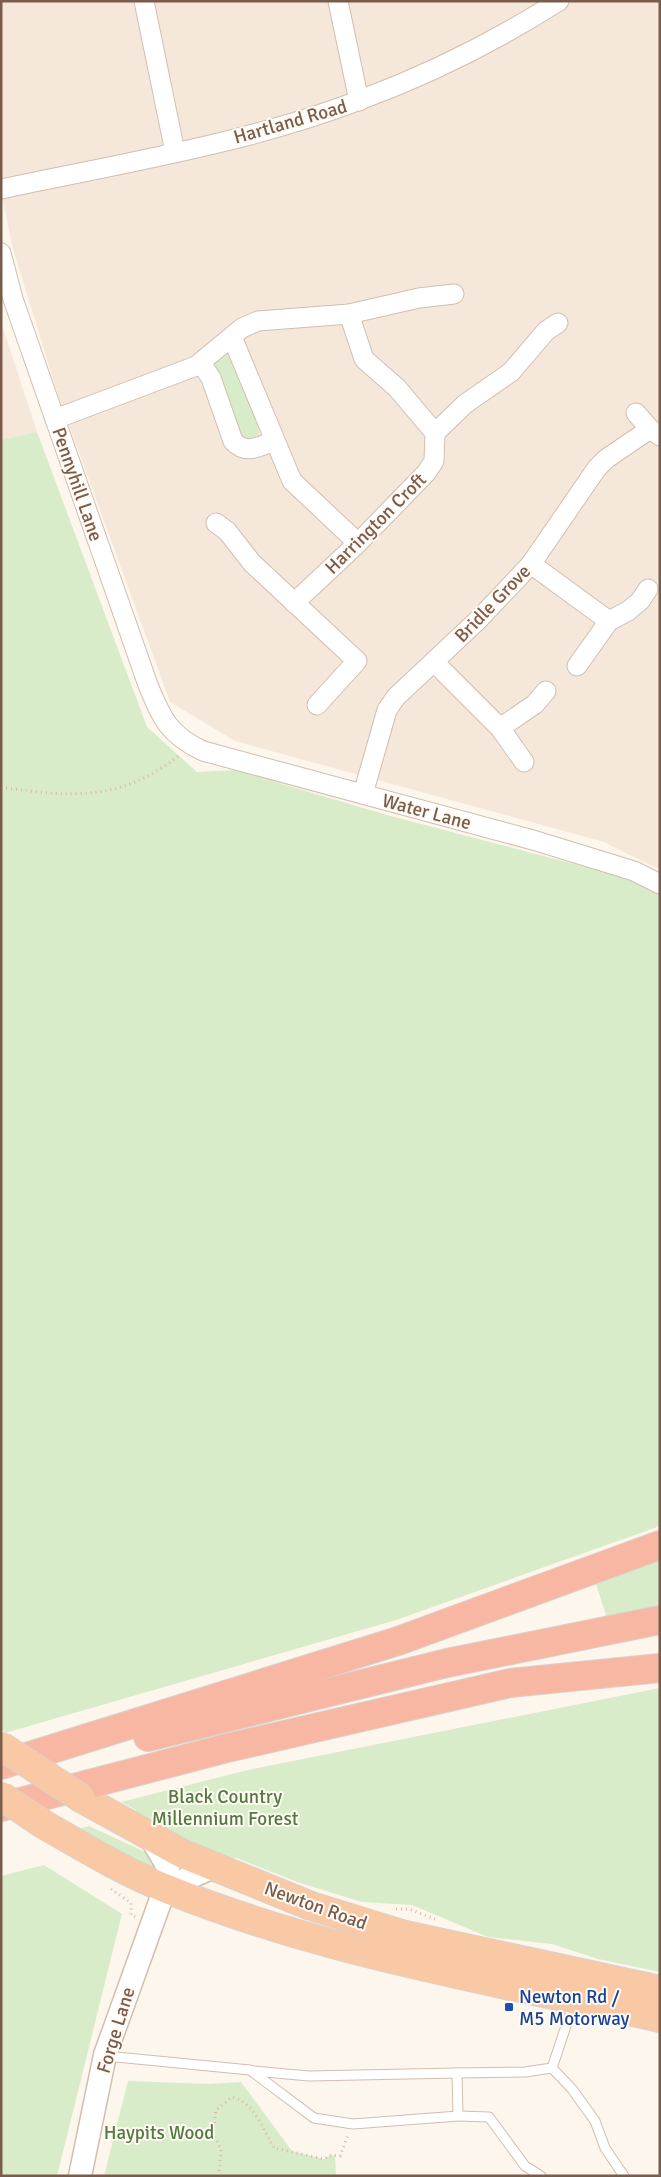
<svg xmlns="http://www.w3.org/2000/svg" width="661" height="2177" font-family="Signika,sans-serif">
<rect width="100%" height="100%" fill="#fdf6ec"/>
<g fill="#f5e8da">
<polygon points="1,1 660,1 660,870 604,842 235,741 170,702 59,398 13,249 1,191"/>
<polygon points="1,322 37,432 1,440"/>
</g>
<g fill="#d8ecc9">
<path d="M219,354H228L231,357L259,427C259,438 253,439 243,442L212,367L214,358Z"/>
<polygon points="37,432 147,727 197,772 235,770 387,815 624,877 660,894 660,1526 396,1620 5,1733 1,1727 1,440"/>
<polygon points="660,1560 660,1606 607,1618 595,1581"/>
<polygon points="660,1688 660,1972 598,1959 552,1944 488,1937 412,1905 362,1902 300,1883 236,1858 230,1858 228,1863 132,1816 136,1810 121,1802 248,1770"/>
<polygon points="89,1826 152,1855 165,1878 75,1830"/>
<polygon points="44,1865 122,1914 57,2176 1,2176 1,1876"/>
<polygon points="128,2081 209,2084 241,2082 292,2151 324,2159 331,2155 335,2156 336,2176 104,2176"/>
</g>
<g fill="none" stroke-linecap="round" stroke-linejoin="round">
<defs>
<g id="service">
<polyline points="106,2056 250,2070 314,2118 353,2124 458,2116 457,2073 525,2072 552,2068 572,2089 595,2121 605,2148 624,2176"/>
<polyline points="552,2068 574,2002"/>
<polyline points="253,2071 309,2076 457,2073"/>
<polyline points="458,2116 489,2117 525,2166 541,2176"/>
</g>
<g id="minor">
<polyline points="144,1 175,152"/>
<polyline points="338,1 359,101"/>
<path d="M1,189C118,164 249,143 360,100C430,74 496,41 559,1"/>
<path d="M1,253L13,299L148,685C162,719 169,735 203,751L533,840L634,871L660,884"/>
<polyline points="232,337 292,481 358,543"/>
<path d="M201,363L211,378L233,441C246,455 258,447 274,441"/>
<polyline points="636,413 650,429 660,436"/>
<polyline points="55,419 196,366 242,328 258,321 349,314 419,298 454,294"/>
<polyline points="435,433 465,404 511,372 546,331 558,323"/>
<polyline points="216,523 227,531 252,563 357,661 317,705"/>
<polyline points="531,564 609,621"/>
<polyline points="294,603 358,543 426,473 434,461 435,433 397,388 364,359 349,314"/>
<polyline points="434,662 500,728 524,762"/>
<polyline points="577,666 609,621 628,611 640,601 648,589"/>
<polyline points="500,728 535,704 546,691"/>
<polyline points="363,794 387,710 396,697 479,619 531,564 597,468 606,459 650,429"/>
</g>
<g id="tertiary">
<polyline points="165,1888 214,1867"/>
<polyline points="80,2176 105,2055 165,1888 168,1867 152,1840"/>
</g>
<g id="trunk">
<polyline points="81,1798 181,1853 311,1906 405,1935 660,1990"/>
<path d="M43,1824C83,1847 124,1872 167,1889C325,1953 494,1981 660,2018"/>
</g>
<g id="motorway">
<polyline points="148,1737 447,1663 660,1620"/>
<polyline points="1,1765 398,1641 660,1545"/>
<polyline points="1,1807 227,1748 510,1683 660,1668"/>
</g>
</defs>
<use href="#service" stroke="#d1beb0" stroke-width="11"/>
<use href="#minor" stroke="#d1beb0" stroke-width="21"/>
<use href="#tertiary" stroke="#d1beb0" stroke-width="25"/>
<use href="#trunk" stroke="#dad1cd" stroke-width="30"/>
<use href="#motorway" stroke="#dad1cd" stroke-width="30"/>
<g stroke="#d9b8a5" stroke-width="3" stroke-dasharray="1 4" stroke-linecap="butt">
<path d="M1,787C72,798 121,801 180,755"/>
<polyline points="111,1889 131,1903 131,1915 136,1917"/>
<polyline points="396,1909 409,1909 435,1919"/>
<path d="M219,2176L221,2149L213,2133L216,2110L232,2097C254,2102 263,2129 274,2148L324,2159L331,2155L340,2156L348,2135"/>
</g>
<use href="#service" stroke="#fff" stroke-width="9"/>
<use href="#minor" stroke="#fff" stroke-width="19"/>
<use href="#tertiary" stroke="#fff" stroke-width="22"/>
<use href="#trunk" stroke="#f9c8a4" stroke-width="28"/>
<use href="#motorway" stroke="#f7b7a3" stroke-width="28"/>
<defs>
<g id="trunk-bridge">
<polyline points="1,1746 81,1798"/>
<polyline points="1,1796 43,1824"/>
</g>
</defs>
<use href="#trunk-bridge" stroke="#dad1cd" stroke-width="30" stroke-linecap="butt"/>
<use href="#trunk-bridge" stroke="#f9c8a4" stroke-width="28"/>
</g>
<rect fill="#1a4fb4" stroke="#fffaf3" stroke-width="2" x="504" y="2002" width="10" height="10" rx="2.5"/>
<g text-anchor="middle" stroke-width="4" stroke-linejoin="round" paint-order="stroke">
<g font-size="19" fill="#7a5c4d" stroke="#fffaf3">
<text transform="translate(290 121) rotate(-16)" y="7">Hartland Road</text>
<text transform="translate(78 484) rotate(71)" y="7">Pennyhill Lane</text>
<text transform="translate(375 523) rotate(-45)" y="7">Harrington Croft</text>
<text transform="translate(492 603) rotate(-46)" y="7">Bridle Grove</text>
<text transform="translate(427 811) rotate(15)" y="7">Water Lane</text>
<text transform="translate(316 1905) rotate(20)" y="7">Newton Road</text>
<text transform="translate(115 2030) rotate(-73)" y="7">Forge Lane</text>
</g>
<g font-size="19" fill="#537a41" stroke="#fffaf3">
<text x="225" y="1803">Black Country<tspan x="225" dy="22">Millennium Forest</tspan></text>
<text x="159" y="2139">Haypits Wood</text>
</g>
<g font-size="19" fill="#164399" stroke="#fffaf3" text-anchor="start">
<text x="519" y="2003">Newton Rd /<tspan x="519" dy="22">M5 Motorway</tspan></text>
</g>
</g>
<rect width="661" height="2177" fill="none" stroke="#7a5c4d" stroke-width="5"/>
</svg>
